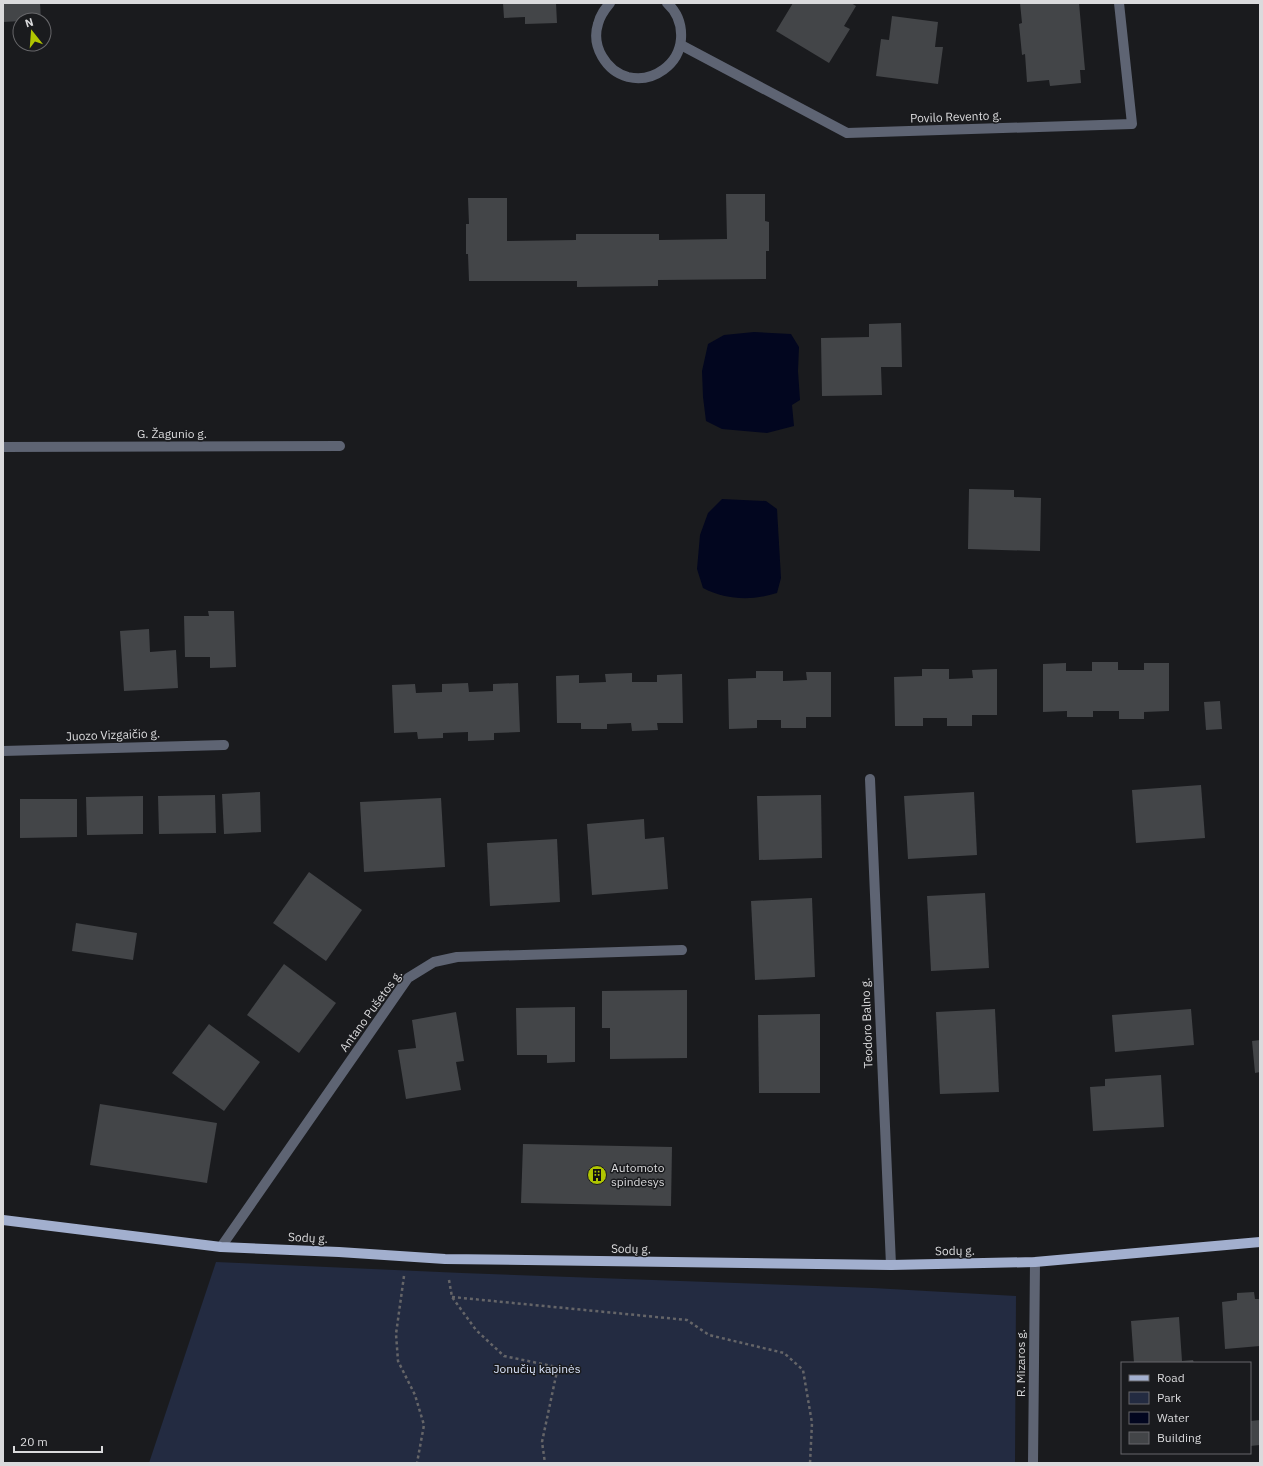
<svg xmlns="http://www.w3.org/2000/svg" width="1263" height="1466" font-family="'IBM Plex Sans',sans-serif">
<rect width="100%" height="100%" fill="#1a1b1e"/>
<polygon fill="#232b41" points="216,1262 462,1273 873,1288 1016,1296 1015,1463 149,1463"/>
<g fill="#02061f">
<polygon points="754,332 791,334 799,347 798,371 800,400 792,405 794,426 767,433 722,429 706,421 703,397 702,371 708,344 724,335"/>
<path d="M722,499L766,501L777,509L781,578L777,593C752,601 726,600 703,588L697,569L700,535L708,513Z"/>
</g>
<g fill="#434548">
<polygon points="3,3 40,3 41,20 3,22"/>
<polygon points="503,3 556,3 557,23 525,24 525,17 504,18"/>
<polygon points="793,3 851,3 856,6 844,26 850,29 829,63 776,31"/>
<polygon points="1020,3 1079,3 1085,70 1080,70 1081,83 1050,86 1049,80 1027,82 1025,54 1022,55 1019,24 1022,23"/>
<polygon points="892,16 938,22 935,47 943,47 938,84 876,76 881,39 889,40"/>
<polygon points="726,194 765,194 765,221 769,222 769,251 766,251 766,279 658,280 658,286 577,287 577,281 469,281 468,254 466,254 466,224 469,224 468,198 507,198 507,241 576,240 576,234 659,234 659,240 727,239"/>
<polygon points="901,323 902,367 881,367 882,395 822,396 821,338 869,337 869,324"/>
<polygon points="969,489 1014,490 1014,497 1041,498 1040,551 968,549"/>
<polygon points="208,611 234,611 236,667 210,668 210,657 185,657 184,616 209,616"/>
<polygon points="149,629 150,652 176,650 178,688 124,691 120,631"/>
<polygon points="1092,662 1118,662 1118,670 1144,670 1144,663 1169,663 1169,711 1144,712 1144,719 1119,719 1119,711 1093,711 1093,717 1067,717 1067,711 1043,712 1043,664 1066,663 1066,671 1092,671"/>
<polygon points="922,669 949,669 949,679 973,678 972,670 997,669 997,715 972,715 972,726 947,726 947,718 923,718 923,726 895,726 894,677 922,676"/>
<polygon points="756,671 783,671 783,681 807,680 806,672 831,672 831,717 806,717 806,728 781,728 781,720 757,720 757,728 729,729 728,679 756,678"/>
<polygon points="632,673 632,682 657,682 657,675 682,674 683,723 657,723 658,730 632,731 631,723 607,724 607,729 581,729 581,723 557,723 556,676 579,675 579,683 606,682 605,674"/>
<polygon points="468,683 469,692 493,691 493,684 518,683 520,732 494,733 494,740 468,741 468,732 443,733 443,738 418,739 417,732 394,733 392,685 415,684 416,693 442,692 442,684"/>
<polygon points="1220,701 1222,729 1206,730 1204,702"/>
<polygon points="1201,785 1205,838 1136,843 1132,790"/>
<polygon points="260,792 261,832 224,834 222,794"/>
<polygon points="974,792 977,855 908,859 904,796"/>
<polygon points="215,795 216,833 159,834 158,796"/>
<polygon points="821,795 822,858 759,860 757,796"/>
<polygon points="143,796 143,834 87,835 86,797"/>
<polygon points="441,798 445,867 364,872 360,802"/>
<polygon points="20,799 77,799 77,837 20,838"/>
<polygon points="644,819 645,839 664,837 668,889 592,895 587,824"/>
<polygon points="557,839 560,902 490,906 487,843"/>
<polygon points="309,872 362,910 326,961 273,923"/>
<polygon points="985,893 989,968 931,971 927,896"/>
<polygon points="812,898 815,977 755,980 751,901"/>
<polygon points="76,923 137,933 133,960 72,951"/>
<polygon points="284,964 336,1003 299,1053 247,1015"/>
<polygon points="687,990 687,1058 610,1059 610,1028 602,1028 602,991"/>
<polygon points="575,1007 575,1062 547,1063 547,1055 517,1055 516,1008"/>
<polygon points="995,1009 999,1092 940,1094 936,1012"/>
<polygon points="1191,1009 1194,1045 1115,1052 1112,1015"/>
<polygon points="456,1012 464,1061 456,1062 461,1090 406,1099 398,1050 416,1048 412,1020"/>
<polygon points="820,1014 820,1093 759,1093 758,1015"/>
<polygon points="209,1024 260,1062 224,1111 172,1073"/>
<polygon points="1260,1040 1260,1072 1255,1073 1252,1041"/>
<polygon points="1161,1075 1164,1127 1093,1131 1090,1087 1105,1086 1105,1079"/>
<polygon points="100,1104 217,1123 207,1183 90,1165"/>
<polygon points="523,1144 672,1147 671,1206 521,1203"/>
<polygon points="1254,1292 1255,1299 1260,1299 1260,1346 1225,1349 1222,1302 1237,1300 1237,1293"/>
<polygon points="1179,1317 1182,1361 1193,1360 1194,1363 1134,1363 1131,1321"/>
<polygon points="1260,1420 1260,1445 1250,1446 1250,1421"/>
</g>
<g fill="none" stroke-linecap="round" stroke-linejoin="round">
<g stroke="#656568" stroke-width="2.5" stroke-dasharray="3 3" stroke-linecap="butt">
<polyline points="404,1276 396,1334 398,1361 415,1395 424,1425 417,1463"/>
<polyline points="449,1280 452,1297 476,1330 504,1356 552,1366 557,1371 542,1442 545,1463"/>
<polyline points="452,1297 687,1320 709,1335 784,1353 803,1370 812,1423 810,1463"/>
</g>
<g stroke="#5e6473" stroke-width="10">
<path d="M610,3C605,9 600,15 598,24C591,46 606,71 628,77C654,83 679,64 681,39C682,25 677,12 667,3"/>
<polyline points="681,45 847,133 1132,124 1119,3"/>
<polyline points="3,447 340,446"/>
<polyline points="3,751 224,745"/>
<polyline points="870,779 891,1265"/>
<polyline points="221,1247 408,978 434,962 457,957 682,950"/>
<polyline points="1033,1463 1035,1262"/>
</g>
<polyline stroke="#a2afce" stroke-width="10" points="3,1220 221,1247 339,1252 445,1259 891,1265 1035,1262 1260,1242"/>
</g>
<defs>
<symbol id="building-disc" viewBox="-11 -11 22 22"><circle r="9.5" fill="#b0c501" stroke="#1a1b1e"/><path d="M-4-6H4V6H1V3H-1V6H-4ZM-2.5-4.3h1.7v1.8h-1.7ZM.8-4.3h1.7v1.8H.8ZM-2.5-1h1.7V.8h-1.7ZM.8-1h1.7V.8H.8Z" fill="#111"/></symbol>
</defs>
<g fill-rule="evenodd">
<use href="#building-disc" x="586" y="1164" width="22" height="22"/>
</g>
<g text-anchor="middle" stroke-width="3" stroke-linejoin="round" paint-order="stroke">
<g font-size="12" fill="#dadadc" stroke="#1a1b1e">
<text transform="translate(956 117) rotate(-2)" y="4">Povilo Revento g.</text>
<text x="172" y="438">G. Žagunio g.</text>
<text transform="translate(113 735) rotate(-2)" y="4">Juozo Vizgaičio g.</text>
<text transform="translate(371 1011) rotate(-54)" y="4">Antano Pušetos g.</text>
<text transform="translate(867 1023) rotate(-92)" y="4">Teodoro Balno g.</text>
<text transform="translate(308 1238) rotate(3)" y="4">Sodų g.</text>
<text transform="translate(631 1249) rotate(1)" y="4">Sodų g.</text>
<text transform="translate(955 1251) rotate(-1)" y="4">Sodų g.</text>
<text transform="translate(1021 1363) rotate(-90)" y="4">R. Mizaros g.</text>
</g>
<g font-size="12" fill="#dadadc" stroke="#1a1b1e" text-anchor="start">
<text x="611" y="1172">Automoto<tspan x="611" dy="14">spindesys</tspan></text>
</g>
<g font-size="12" fill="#d8e2f9" stroke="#1a1b1e">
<text x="537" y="1373">Jonučių kapinės</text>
</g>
</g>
<rect width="1263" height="1466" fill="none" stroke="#dadadc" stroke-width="8"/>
<rect x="1121" y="1362" width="130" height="92" fill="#1a1b1e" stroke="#67676a"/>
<rect x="1129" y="1375" width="20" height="6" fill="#a2afce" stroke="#67676a"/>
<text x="1157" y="1382" font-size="12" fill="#dadadc">Road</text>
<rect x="1129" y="1392" width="20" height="12" fill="#232b41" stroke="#67676a"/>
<text x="1157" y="1402" font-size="12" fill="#dadadc">Park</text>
<rect x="1129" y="1412" width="20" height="12" fill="#02061f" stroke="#67676a"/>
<text x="1157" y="1422" font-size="12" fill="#dadadc">Water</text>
<rect x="1129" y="1432" width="20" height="12" fill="#434548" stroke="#67676a"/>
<text x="1157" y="1442" font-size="12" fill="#dadadc">Building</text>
<g transform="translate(32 32) rotate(343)"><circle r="19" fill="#1a1b1e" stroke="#67676a"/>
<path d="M0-3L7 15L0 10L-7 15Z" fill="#b0c501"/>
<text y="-6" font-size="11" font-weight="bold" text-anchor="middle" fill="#dadadc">N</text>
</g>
<path d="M14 1446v6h88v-6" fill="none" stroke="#dadadc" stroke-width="2"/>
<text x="20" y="1446" font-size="12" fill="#dadadc" stroke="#1a1b1e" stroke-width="3" paint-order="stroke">20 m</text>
</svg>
